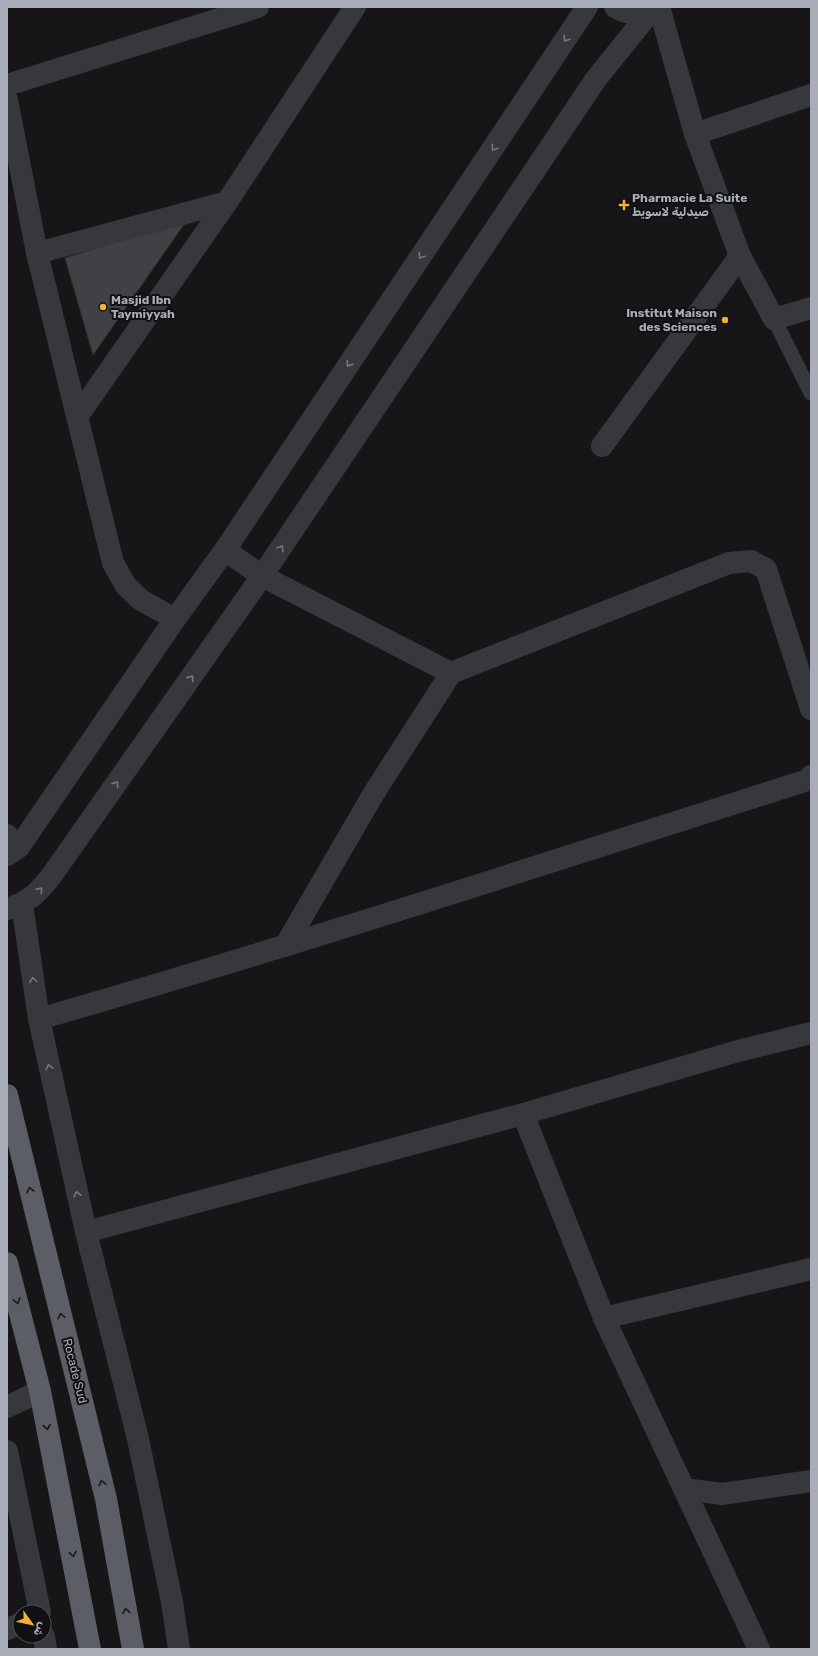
<svg xmlns="http://www.w3.org/2000/svg" width="818" height="1656" font-family="Rubik,Vazirmatn,sans-serif">
<rect width="100%" height="100%" fill="#161618"/>
<polygon fill="#404145" stroke="#303034" points="187,220 93,355 65,258"/>
<g fill="none" stroke-linecap="round" stroke-linejoin="round">
<polyline stroke="#37383d" stroke-width="15" points="774,319 811,393"/>
<g stroke="#37383d" stroke-width="22">
<polyline points="659,7 695,134 740,256 774,319 811,308"/>
<polyline points="7,85 258,7"/>
<polyline points="7,100 37,253 113,563 126,586 141,600 175,619"/>
<polyline points="695,134 811,95"/>
<polyline points="37,253 227,202"/>
<polyline points="77,417 227,202 355,7"/>
<polyline points="602,446 740,256"/>
<polyline points="225,550 262,576 451,673"/>
<polyline points="7,835 19,847"/>
<polyline points="22,904 39,1019 86,1232 138,1439 172,1602 179,1649"/>
<polyline points="285,946 374,793 451,673 729,563 751,561 766,569 811,709"/>
<path d="M39,1019C297,945 552,861 808,780L811,776"/>
<polyline points="523,1114 604,1318 759,1649"/>
<polyline points="86,1232 523,1114 738,1051 811,1033"/>
<polyline points="604,1318 811,1269"/>
<polyline points="7,1407 40,1391"/>
<polyline points="7,1451 40,1612"/>
<polyline points="684,1489 722,1494 811,1481"/>
<polyline points="7,1629 20,1624"/>
<polyline points="44,1636 46,1649"/>
</g>
<g stroke="#37383d" stroke-width="22">
<path d="M615,7C629,16 643,15 657,8"/>
<polyline points="7,855 19,847 175,619 225,550 587,7"/>
<path d="M7,909C29,902 38,893 52,875L262,576L596,79L650,12"/>
</g>
<g stroke="#5b5e65" stroke-width="22">
<polyline points="7,1095 106,1499 133,1649"/>
<polyline points="7,1263 40,1391 90,1649"/>
</g>
</g>
<defs><path id="oneway-chevron" d="M-2-3.5L2.5 0L-2 3.5" fill="none" stroke-width="1.6" stroke-linecap="round" stroke-linejoin="round"/></defs>
<g stroke="#757881">
<use href="#oneway-chevron" transform="translate(566 39) rotate(124)"/>
<use href="#oneway-chevron" transform="translate(494 148) rotate(124)"/>
<use href="#oneway-chevron" transform="translate(421 256) rotate(124)"/>
<use href="#oneway-chevron" transform="translate(349 364) rotate(124)"/>
<use href="#oneway-chevron" transform="translate(281 548) rotate(-56)"/>
<use href="#oneway-chevron" transform="translate(191 678) rotate(-55)"/>
<use href="#oneway-chevron" transform="translate(116 784) rotate(-55)"/>
<use href="#oneway-chevron" transform="translate(40 890) rotate(-49)"/>
<use href="#oneway-chevron" transform="translate(33 980) rotate(-98)"/>
<use href="#oneway-chevron" transform="translate(49 1067) rotate(-103)"/>
<use href="#oneway-chevron" transform="translate(77 1194) rotate(-103)"/>
</g>
<g stroke="#18191b">
<use href="#oneway-chevron" transform="translate(30 1190) rotate(-104)"/>
<use href="#oneway-chevron" transform="translate(17 1301) rotate(75)"/>
<use href="#oneway-chevron" transform="translate(61 1316) rotate(-104)"/>
<use href="#oneway-chevron" transform="translate(47 1427) rotate(79)"/>
<use href="#oneway-chevron" transform="translate(102 1483) rotate(-104)"/>
<use href="#oneway-chevron" transform="translate(73 1554) rotate(79)"/>
<use href="#oneway-chevron" transform="translate(126 1611) rotate(-100)"/>
</g>
<g fill="#f2b134" stroke="#111113" stroke-width="1.5">
<path d="M622 199h4v4h4v4h-4v4h-4v-4h-4v-4h4z"/>
<circle cx="103" cy="307" r="4"/>
<circle cx="725" cy="320" r="4"/>
</g>
<g text-anchor="middle" stroke-width="4" stroke-linejoin="round" paint-order="stroke">
<g font-size="12" font-weight="bold" fill="#a8adb8" stroke="#111113" text-anchor="start">
<text x="632" y="202">Pharmacie La Suite<tspan x="632" dy="14">صيدلية لاسويط</tspan></text>
<text x="111" y="304">Masjid Ibn<tspan x="111" dy="14">Taymiyyah</tspan></text>
<text x="717" y="317" text-anchor="end">Institut Maison<tspan x="717" dy="14">des Sciences</tspan></text>
</g>
<g font-size="12" fill="#a8adb8" stroke="#111113">
<text transform="translate(75 1371) rotate(76)" y="4">Rocade Sud</text>
</g>
</g>
<rect width="818" height="1656" fill="none" stroke="#a8adb8" stroke-width="16"/>
<g transform="translate(32 1624) rotate(123)"><circle r="19" fill="#111113" stroke="#4d4f55"/>
<path d="M0-3L7 15L0 10L-7 15Z" fill="#f2b134"/>
<text y="-6" font-size="11" font-weight="bold" text-anchor="middle" fill="#a8adb8">ش</text>
</g>
</svg>
